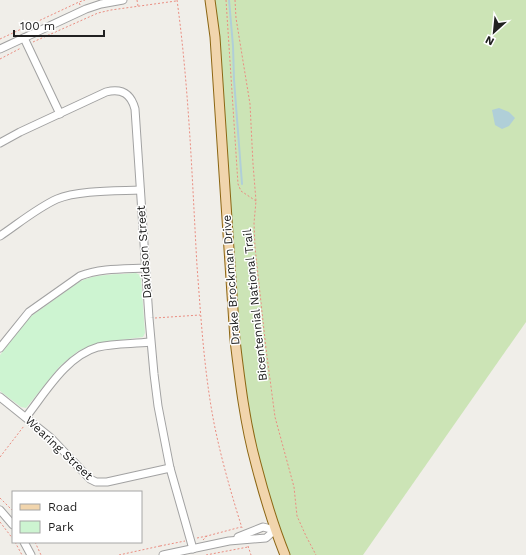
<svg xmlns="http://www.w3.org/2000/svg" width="526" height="555" font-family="'Work Sans',sans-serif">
<rect width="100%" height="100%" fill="#f0eee9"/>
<polygon fill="#cce4b6" points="210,0 526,0 526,322 363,555 285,555 275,530 241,384"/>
<path fill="#cdf4d1" d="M136,273L140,275L141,278L145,333L143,337L98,343L78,351L60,366L26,408L21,407L0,391V355L30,317L79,282C96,273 117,275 136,273Z"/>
<polygon fill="#b0cfd8" points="499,108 509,112 515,118 509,126 502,129 495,125 492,110"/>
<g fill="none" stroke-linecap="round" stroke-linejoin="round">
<polyline stroke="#b0cfd8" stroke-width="2" points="229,0 233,46 234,80 242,184"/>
<defs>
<g id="minor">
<polyline points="24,38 60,114"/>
<polyline points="0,49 86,9 101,4 123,0"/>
<path d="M0,143L20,132L106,92C122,88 131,94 135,109L149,318L154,374L158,406L170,468L193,549"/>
<path d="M0,236C18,224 37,208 57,199C78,190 117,191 140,190"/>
<path d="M0,348L29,312L80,276C100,268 124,269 145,268"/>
<polyline points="0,397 51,438 90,479 96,482 107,482 170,468"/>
<path d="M26,417C45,393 66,356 98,347C115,343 133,344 150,342"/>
<polyline points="0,510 13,525"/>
<polyline points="238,537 263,527 275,530"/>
<polyline points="24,542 31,555"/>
<polyline points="163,555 229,541 266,538 275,530"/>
</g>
<path id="major" d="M210,0L215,37L235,340C240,382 245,424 256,464C264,495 273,525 285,555"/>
</defs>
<use href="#minor" stroke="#a2a2a2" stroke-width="9"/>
<use href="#major" stroke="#8c6613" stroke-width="11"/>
<g stroke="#ea8d81" stroke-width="1" stroke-dasharray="2 2" stroke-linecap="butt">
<polyline points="137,0 138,6"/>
<path d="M177,0C189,88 192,177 197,266C201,318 204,371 214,423C221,458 231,493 242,528"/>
<polyline points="226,0 238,184 241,191 256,201"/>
<polyline points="235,0 236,18 250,104 253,164 256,201 254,223 255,247 266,349 275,417 294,487 297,516 306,536 316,555"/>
<polyline points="80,5 79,2 85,0"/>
<polyline points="0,39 79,2"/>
<polyline points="33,42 98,13 111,10 176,1"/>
<polyline points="0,59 21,48"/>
<polyline points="155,318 200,315"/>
<polyline points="0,457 24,426"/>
<polyline points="0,498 13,511"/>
<polyline points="0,522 13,539"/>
<polyline points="197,538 207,536"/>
<polyline points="203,540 207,536 241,527"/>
<polyline points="15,542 22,555"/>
<polyline points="35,542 41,555"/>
<polyline points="160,546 185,541"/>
<polyline points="248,546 251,555"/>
<polyline points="119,555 160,546 160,548"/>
<polyline points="206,555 248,547"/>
</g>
<use href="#minor" stroke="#fff" stroke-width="7"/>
<use href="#major" stroke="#f1d5ad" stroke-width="9"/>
</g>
<g text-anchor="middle" stroke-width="3" stroke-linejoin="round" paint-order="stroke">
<g font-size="12" fill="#212121" stroke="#fff">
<text transform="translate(144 252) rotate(-94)" y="4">Davidson Street</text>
<text transform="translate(231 280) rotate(-94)" y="4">Drake Brockman Drive</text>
<text transform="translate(255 305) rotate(-96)" y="4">Bicentennial National Trail</text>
<text transform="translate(59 448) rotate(43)" y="4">Wearing Street</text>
</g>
</g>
<rect x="12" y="491" width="130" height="52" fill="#ffffff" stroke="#a6a6a6"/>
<rect x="20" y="504" width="20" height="6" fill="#f1d5ad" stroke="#a6a6a6"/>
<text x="48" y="511" font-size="12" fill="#212121">Road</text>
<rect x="20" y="521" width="20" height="12" fill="#cdf4d1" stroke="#a6a6a6"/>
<text x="48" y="531" font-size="12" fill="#212121">Park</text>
<g transform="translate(494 32) rotate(207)" stroke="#ffffff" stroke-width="3" paint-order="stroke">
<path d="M0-3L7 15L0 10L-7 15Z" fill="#212121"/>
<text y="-6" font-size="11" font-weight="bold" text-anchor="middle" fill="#212121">N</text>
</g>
<path d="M14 30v6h90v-6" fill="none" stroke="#212121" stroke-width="2"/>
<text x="20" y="30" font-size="12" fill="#212121" stroke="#ffffff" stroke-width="3" paint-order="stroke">100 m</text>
</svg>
